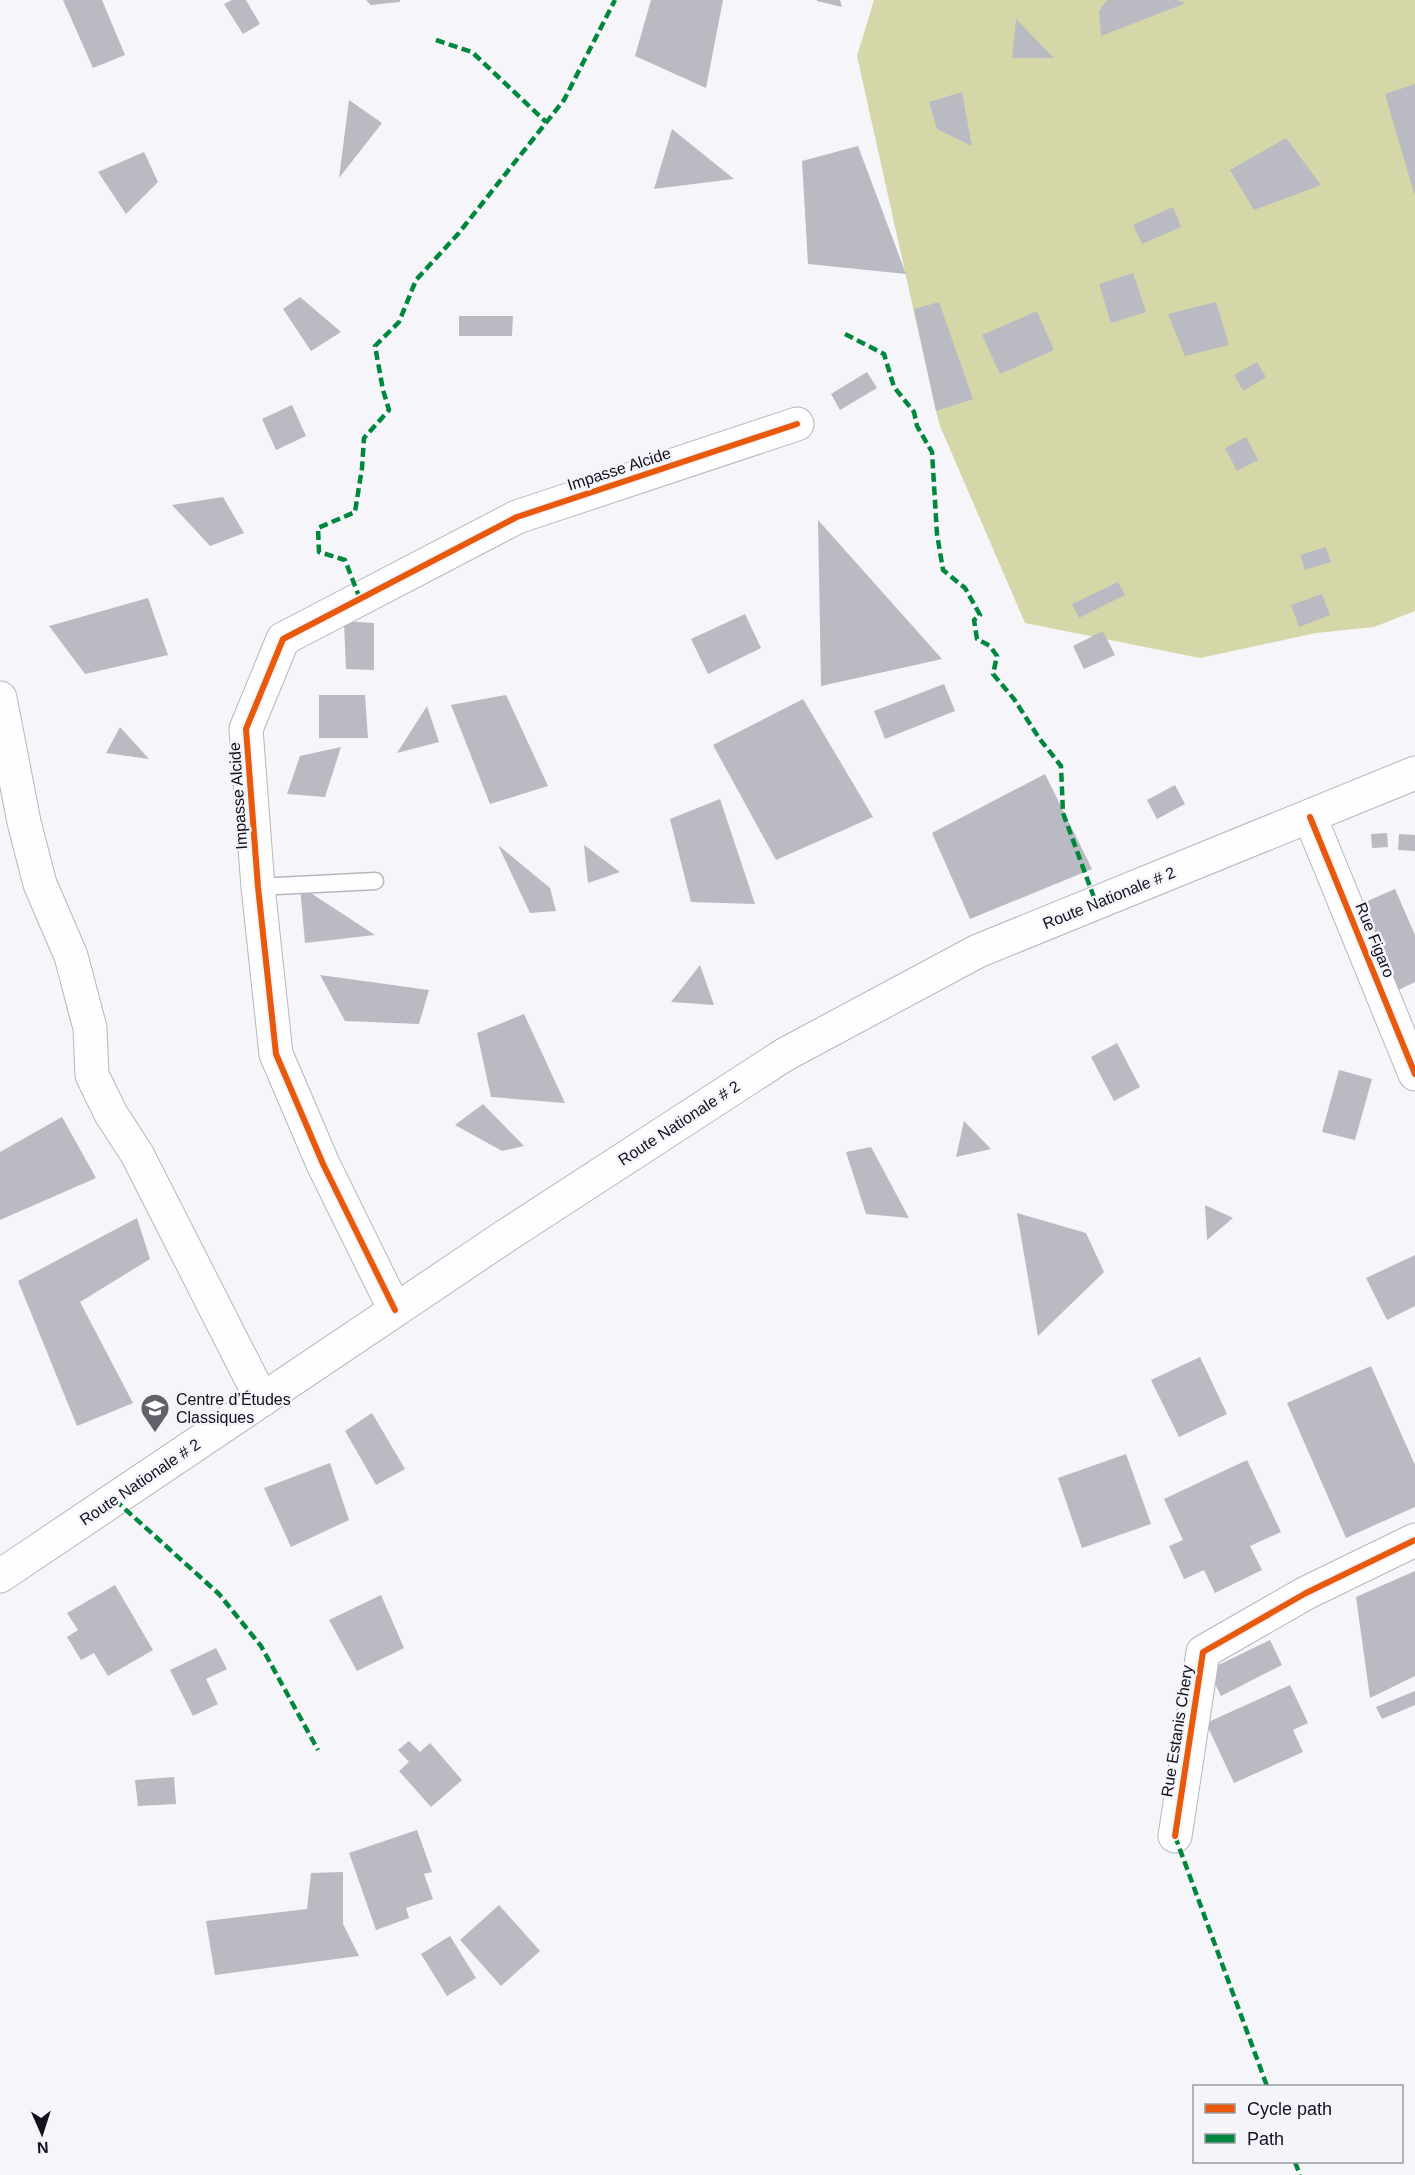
<svg xmlns="http://www.w3.org/2000/svg" width="1415" height="2175" font-family="Arial,sans-serif">
<style>
.forest{fill:#d5d7a9}
.building{fill:#babac2}
.lines{fill:none;stroke-linecap:round;stroke-linejoin:round}
.lane-casing{stroke:#b6b6bf;stroke-width:19}
.street-casing{stroke:#b6b6bf;stroke-width:35}
.primary-casing{stroke:#b6b6bf;stroke-width:35}
.lane{stroke:#fefefe;stroke-width:16}
.street{stroke:#fefefe;stroke-width:33}
.primary{stroke:#fefefe;stroke-width:33}
.quiet{stroke:#00873e;stroke-width:4.5;stroke-dasharray:9 4.5;stroke-linecap:butt}
.cycleway-casing{stroke:#f4f4fb;stroke-width:10}
.cycleway{stroke:#e8590c;stroke-width:6}
.labels{text-anchor:middle;dominant-baseline:central;stroke-width:5;stroke-linejoin:round;paint-order:stroke}
.street-label{font-size:16px;fill:#12121d;stroke:#f4f4fb}
.poi-label{font-size:16px;fill:#12121d;stroke:#f4f4fb;text-anchor:start}
</style>
<rect width="100%" height="100%" fill="#f5f5fa"/>
<path class="forest" d="M874,0H1415V611L1374,627L1316,633L1200,658L1025,623L940,426L936,411L857,56Z"/>
<g class="building">
<path d="M63,0H102L125,55L93,68Z"/>
<path d="M232,0H246L260,24L243,34L224,4Z"/>
<path d="M366,0H400V2L371,5Z"/>
<path d="M651,0H723L706,88L635,56Z"/>
<path d="M817,0H840L842,7L817,1Z"/>
<path d="M1107,0H1176L1186,3L1101,36L1099,11Z"/>
<path d="M1016,19L1054,58H1012Z"/>
<path d="M1415,84V193H1414L1385,94Z"/>
<path d="M962,92L972,146L937,129L929,102Z"/>
<path d="M349,100L382,123L339,178Z"/>
<path d="M672,129L734,179L654,189Z"/>
<path d="M1286,138L1321,185L1254,210L1230,170Z"/>
<path d="M858,146L906,274L808,264L802,161Z"/>
<path d="M144,152L158,182L126,214L98,172Z"/>
<path d="M1173,207L1181,227L1142,244L1133,225Z"/>
<path d="M1133,273L1146,312L1111,323L1099,284Z"/>
<path d="M300,297L341,332L311,351L283,309Z"/>
<path d="M939,302L973,399L936,411L914,309Z"/>
<path d="M1216,302L1229,345L1185,356L1168,314Z"/>
<path d="M1037,311L1054,350L1000,374L982,335Z"/>
<path d="M459,316H513L512,336H459Z"/>
<path d="M1257,362L1266,377L1243,391L1234,375Z"/>
<path d="M867,372L877,388L840,410L831,394Z"/>
<path d="M292,405L306,436L276,450L262,419Z"/>
<path d="M1246,437L1258,460L1237,471L1225,448Z"/>
<path d="M223,497L244,533L210,546L172,505Z"/>
<path d="M818,520L942,659L821,686Z"/>
<path d="M1326,547L1331,562L1305,570L1300,555Z"/>
<path d="M1118,582L1125,595L1079,618L1072,604Z"/>
<path d="M1322,594L1330,615L1299,627L1291,605Z"/>
<path d="M148,598L168,655L85,674L49,626Z"/>
<path d="M745,614L761,648L708,674L691,639Z"/>
<path d="M344,621L374,623V670L346,669Z"/>
<path d="M1103,631L1115,655L1084,669L1073,646Z"/>
<path d="M944,684L955,711L885,739L874,711Z"/>
<path d="M319,695H365L368,738H319Z"/>
<path d="M506,695L548,786L490,804L451,705Z"/>
<path d="M803,699L873,817L776,860L713,745Z"/>
<path d="M427,706L439,742L397,753Z"/>
<path d="M120,727L149,759L106,753Z"/>
<path d="M341,747L325,797L287,794L300,756Z"/>
<path d="M1045,774L1092,869L970,919L932,833Z"/>
<path d="M1175,785L1185,804L1157,819L1147,800Z"/>
<path d="M720,799L755,904L691,902L670,819Z"/>
<path d="M1387,833L1388,847L1372,848L1371,834Z"/>
<path d="M1399,834L1415,835V851L1398,850Z"/>
<path d="M498,845L550,888L556,911L530,913Z"/>
<path d="M584,845L620,872L588,883Z"/>
<path d="M300,886L375,935L305,943Z"/>
<path d="M1395,889L1415,935V982L1392,993L1354,907Z"/>
<path d="M700,965L714,1005L671,1002Z"/>
<path d="M320,975L429,990L419,1024L345,1021Z"/>
<path d="M524,1014L565,1103L491,1097L477,1033Z"/>
<path d="M1117,1043L1140,1087L1114,1101L1091,1057Z"/>
<path d="M1339,1070L1372,1079L1355,1140L1322,1132Z"/>
<path d="M483,1104L524,1146L502,1151L455,1125Z"/>
<path d="M62,1117L96,1178L0,1220V1152Z"/>
<path d="M964,1121L991,1149L956,1157Z"/>
<path d="M871,1147L909,1218L866,1214L846,1152Z"/>
<path d="M1205,1205L1233,1218L1207,1240Z"/>
<path d="M1017,1213L1086,1233L1104,1272L1038,1336Z"/>
<path d="M137,1218L150,1259L80,1302L133,1403L77,1426L18,1281Z"/>
<path d="M1415,1255V1306L1387,1320L1366,1278Z"/>
<path d="M1200,1357L1227,1414L1179,1437L1151,1380Z"/>
<path d="M1371,1366L1415,1465V1507L1346,1538L1287,1403Z"/>
<path d="M372,1413L405,1469L376,1485L345,1431Z"/>
<path d="M1126,1454L1151,1524L1082,1548L1058,1478Z"/>
<path d="M1247,1460L1281,1532L1250,1546L1262,1570L1215,1593L1204,1570L1184,1579L1169,1546L1183,1540L1164,1499Z"/>
<path d="M330,1463L349,1520L291,1547L264,1488Z"/>
<path d="M1415,1571V1676L1370,1698L1356,1597Z"/>
<path d="M115,1585L153,1650L108,1676L94,1653L81,1660L67,1637L78,1630L67,1613Z"/>
<path d="M381,1595L404,1648L357,1671L329,1620Z"/>
<path d="M1270,1640L1282,1665L1221,1696L1208,1670Z"/>
<path d="M216,1648L227,1669L206,1679L218,1704L193,1716L170,1670Z"/>
<path d="M1290,1685L1308,1723L1293,1730L1303,1752L1234,1783L1206,1723Z"/>
<path d="M1415,1691V1705L1382,1719L1376,1707Z"/>
<path d="M409,1741L420,1752L430,1743L462,1780L431,1807L399,1771L409,1762L398,1750Z"/>
<path d="M174,1777L176,1804L138,1806L135,1780Z"/>
<path d="M417,1830L432,1872L424,1874L433,1899L406,1908L409,1918L376,1930L349,1853Z"/>
<path d="M343,1872V1924L359,1956L215,1975L206,1921L307,1909L311,1873Z"/>
<path d="M499,1905L540,1951L501,1986L460,1940Z"/>
<path d="M450,1936L476,1978L447,1996L421,1954Z"/>
</g>
<g class="lines">
<g class="lane-casing">
<path id="lane" d="M258,887L375,881"/>
</g>
<g class="street-casing">
<g id="street">
<path d="M0,698L24,822L40,884L71,956L90,1028L92,1075L111,1114L137,1154L262,1400"/>
<path d="M1310,817L1415,1074"/>
<path d="M395,1310L323,1164L276,1054L258,887L246,729L283,639L517,517L797,424"/>
<path d="M1175,1836L1203,1652L1306,1593L1415,1540"/>
</g>
</g>
<g class="primary-casing">
<path id="primary" d="M0,1576L507,1235L784,1055L978,951L1415,773"/>
</g>
<use href="#lane" class="lane"/>
<use href="#street" class="street"/>
<use href="#primary" class="primary"/>
<g class="quiet">
<path d="M436,40L472,52L546,122"/>
<path d="M845,334L884,354L894,387L914,412L917,426L932,452L937,534L943,570L965,588L980,615L974,620L977,639L990,646L997,656L993,674L1014,699L1039,738L1061,766L1063,813L1096,903"/>
<path d="M360,599L345,560L319,552L318,528L355,512L362,468L364,438L389,410L383,390L375,346L399,322L416,280L458,234L564,100L615,0"/>
<path d="M115,1500L219,1594L261,1646L318,1750"/>
<path d="M1175,1836L1267,2086"/>
<path d="M1295,2162L1300,2175"/>
</g>
<g class="cycleway-casing">
<g id="cycleway">
<path d="M1310,817L1415,1074"/>
<path d="M395,1310L323,1164L276,1054L258,887L246,729L283,639L517,517L797,424"/>
<path d="M1175,1836L1203,1652L1306,1593L1415,1540"/>
</g>
</g>
<use href="#cycleway" class="cycleway"/>
</g>
<defs>
<g id="school-pin" transform="scale(1.5)"><path d="M0 17L-7.5 6A9.5 9.5 0 1 1 7.5 6Z" fill="#61616a" stroke="#f4f4fb"/><path d="M0-5L7-2L0 1L-7-2ZM-4 1L0 2.5L4 1V4Q0 6-4 4Z" fill="#fff"/></g>
</defs>
<g fill-rule="evenodd">
<use href="#school-pin" x="155" y="1408"/>
</g>
<g class="labels">
<g class="street-label">
<text transform="translate(619 469) rotate(-18)">Impasse Alcide</text>
<text transform="translate(238 796) rotate(-94)">Impasse Alcide</text>
<text transform="translate(1109 898) rotate(-22)">Route Nationale # 2</text>
<text transform="translate(1375 940) rotate(68)">Rue Figaro</text>
<text transform="translate(679 1123) rotate(-33)">Route Nationale # 2</text>
<text transform="translate(140 1482) rotate(-34)">Route Nationale # 2</text>
<text transform="translate(1177 1731) rotate(-81)">Rue Estanis Chery</text>
</g>
<g class="poi-label">
<text x="176" y="1399">Centre d’Études<tspan x="176" dy="18">Classiques</tspan></text>
</g>
</g>
<rect x="1193" y="2085" width="210" height="78" fill="#f4f4fb" stroke="#9a9aa2" stroke-width="1.5"/>
<rect x="1205" y="2104" width="30" height="9" fill="#e8590c" stroke="#9a9aa2" stroke-width="1.5"/>
<text x="1247" y="2115" font-size="18" fill="#12121d">Cycle path</text>
<rect x="1205" y="2134" width="30" height="9" fill="#00873e" stroke="#9a9aa2" stroke-width="1.5"/>
<text x="1247" y="2145" font-size="18" fill="#12121d">Path</text>
<g transform="translate(42 2133) rotate(177)" stroke="#f4f4fb" stroke-width="4.5" paint-order="stroke">
<path d="M0-4.5L10 22L0 15L-10 22Z" fill="#12121d"/>
<text y="-9" font-size="16" font-weight="bold" text-anchor="middle" fill="#12121d">N</text>
</g>
</svg>
